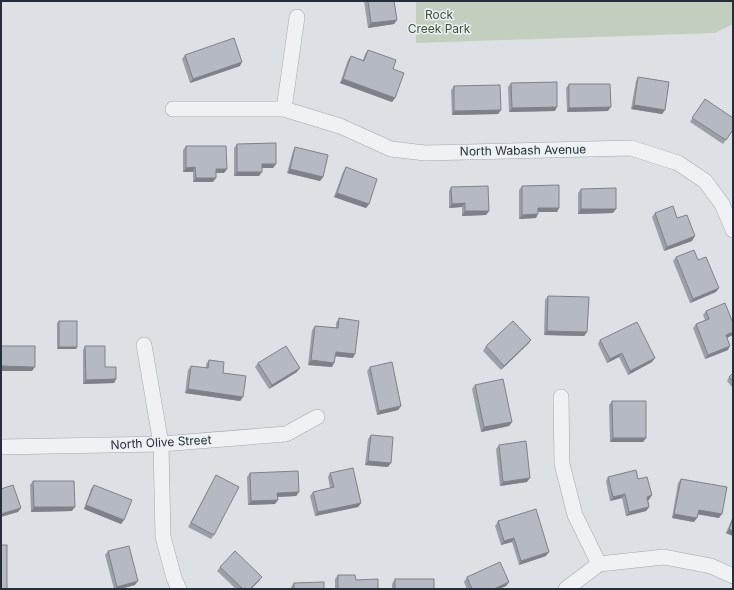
<svg xmlns="http://www.w3.org/2000/svg" width="734" height="590" font-family="Inter,sans-serif">
<style>
.green{fill:#c2cfbe}
.lines{fill:none;stroke-linecap:round;stroke-linejoin:round}
.street-casing{stroke:#a3a7af;stroke-width:16}
.street{stroke:#eff1f4;stroke-width:15}
.wall{fill:#9b9fa7}
.shaded-wall{fill:#7e8288}
.building{fill:#b4b9c2;stroke:#7e8288}
.labels{text-anchor:middle;dominant-baseline:central;stroke-width:3;stroke-linejoin:round;paint-order:stroke}
.park-label{font-size:12px;fill:#3b5536;stroke:#eceff3}
.street-label{font-size:12px;fill:#272e3b;stroke:#eceff3}
</style>
<rect width="100%" height="100%" fill="#dde0e5"/>
<path class="green" d="M416,1H733V24L715,33L416,43Z"/>
<g class="lines">
<g class="street-casing">
<g id="street">
<path d="M173,109H284L340,126L391,149L425,153L631,148L678,163L705,181L722,204L733,230"/>
<path d="M284,109L297,17"/>
<path d="M144,345L161,444L163,537L174,578L179,589"/>
<path d="M561,397L562,464L575,515L599,564"/>
<path d="M1,447L161,444L286,434L317,417"/>
<path d="M566,589L599,564L664,557L711,566L733,576"/>
</g>
</g>
<use href="#street" class="street"/>
</g>
<g class="wall">
<path d="M364,1H394L397,20L394,24L368,28Z"/>
<path d="M368,50L393,69L395,98L392,102L340,83L348,60L351,56L363,60L365,54Z"/>
<path d="M185,55L240,66L190,83L182,59Z"/>
<path d="M638,77L665,110L662,114L631,109L636,81Z"/>
<path d="M511,83L555,111L509,112L508,87Z"/>
<path d="M569,84L608,111L567,112L566,88Z"/>
<path d="M454,86L501,110L498,114L452,115L451,90Z"/>
<path d="M705,99L733,130L723,144L690,122Z"/>
<path d="M237,144L276,164L273,168H262L259,176H234V148Z"/>
<path d="M186,146L227,169L224,173H216L213,182H193V172H183V150Z"/>
<path d="M295,147L323,177L320,181L287,173L293,151Z"/>
<path d="M346,167L369,204L366,208L334,197L343,172Z"/>
<path d="M522,186L559,208L557,212H538L536,218L519,219V190Z"/>
<path d="M451,187L489,211L486,215L462,216V207L449,208V191Z"/>
<path d="M581,189L613,213L578,214V193Z"/>
<path d="M655,213L677,218L692,241L664,251L652,217Z"/>
<path d="M676,257L698,260L716,292L690,303L673,261Z"/>
<path d="M548,296L587,332L584,336L544,335L545,300Z"/>
<path d="M706,311L733,335L727,338L728,350L705,359L693,328L696,324L705,320L703,315Z"/>
<path d="M339,318L353,358L335,356L334,363L332,367L308,365L312,330L315,326L336,328V323Z"/>
<path d="M59,321L76,349H57V323Z"/>
<path d="M531,340L528,344L501,370L483,351L486,346Z"/>
<path d="M600,340L652,362L628,375L619,357L607,363L598,344Z"/>
<path d="M85,346L116,379L114,383L83,384V350Z"/>
<path d="M209,360L223,373L243,397L240,401L185,393L188,370L191,366L206,368V364Z"/>
<path d="M258,363L297,372L269,389L255,367Z"/>
<path d="M370,367L401,406L398,410L377,415L367,371Z"/>
<path d="M733,373V388L727,381L729,377Z"/>
<path d="M475,385L512,422L509,426L481,432L472,389Z"/>
<path d="M612,401L646,438L643,442H610L609,405Z"/>
<path d="M371,435L388,467L365,465L368,439Z"/>
<path d="M499,445L527,482L500,486L496,449Z"/>
<path d="M250,473L299,492L296,496L278,497L275,504L248,505L247,477Z"/>
<path d="M330,473L361,503L358,507L315,516L310,496L313,492L330,488L328,477Z"/>
<path d="M216,475L214,535L211,539L188,527L214,480Z"/>
<path d="M608,477L638,479L649,500H648L649,507L646,511L626,516L622,498L610,501L606,481Z"/>
<path d="M681,479L719,518L698,514L694,522L672,518L678,483Z"/>
<path d="M33,481L72,511L31,512L30,485Z"/>
<path d="M94,485L124,520L121,524L84,509L91,489Z"/>
<path d="M733,516V536L726,533Z"/>
<path d="M498,521L546,556L519,565L512,542L501,545L495,526Z"/>
<path d="M108,551L135,585L120,589H114L105,555Z"/>
<path d="M220,567L262,577L259,581L251,589H236L217,571Z"/>
<path d="M338,575L356,580L378,589H335V579Z"/>
<path d="M467,577L509,582L506,586L499,589H467L464,582Z"/>
<path d="M395,579L434,589H392V584Z"/>
<path d="M294,583L324,589H291V587Z"/>
</g>
<g class="shaded-wall">
<path d="M397,20L394,24L368,28L371,23Z"/>
<path d="M242,62L240,66L190,83L193,79Z"/>
<path d="M343,79L395,98L392,102L340,83Z"/>
<path d="M634,105L665,110L662,114L631,109Z"/>
<path d="M557,107L555,111L509,112L512,108Z"/>
<path d="M611,107L608,111L567,112L569,108Z"/>
<path d="M501,110L498,114L452,115L454,111Z"/>
<path d="M262,164H276L273,168H259Z"/>
<path d="M195,167L193,172H183L186,168Z"/>
<path d="M216,169H227L224,173H213Z"/>
<path d="M290,169L323,177L320,181L287,173Z"/>
<path d="M237,172H262L259,176H234Z"/>
<path d="M196,178H216L213,182H193Z"/>
<path d="M337,193L369,204L366,208L334,197Z"/>
<path d="M465,203L462,207L449,208L452,204Z"/>
<path d="M538,208H559L557,212H535Z"/>
<path d="M581,209H616L613,213L578,214Z"/>
<path d="M465,211H489L486,215L462,216Z"/>
<path d="M538,214L536,218L519,219L522,215Z"/>
<path d="M695,236L692,241L664,251L667,247Z"/>
<path d="M719,288L716,292L690,303L693,299Z"/>
<path d="M547,331L587,332L584,336L544,335Z"/>
<path d="M733,332V335L723,339L726,335Z"/>
<path d="M531,340L528,344L501,370L504,366Z"/>
<path d="M730,346L728,350L705,359L708,355Z"/>
<path d="M59,347H77L76,349H57Z"/>
<path d="M336,352L355,354L353,358L333,356Z"/>
<path d="M622,353L619,357L607,363L610,359Z"/>
<path d="M655,358L652,362L628,375L630,371Z"/>
<path d="M311,360L334,363L332,367L308,365Z"/>
<path d="M1,366L35,367L32,371H1Z"/>
<path d="M300,368L297,372L269,389L272,385Z"/>
<path d="M116,379L114,383L83,384L86,380Z"/>
<path d="M188,389L243,397L240,401L185,393Z"/>
<path d="M401,406L398,410L377,415L379,411Z"/>
<path d="M512,422L509,426L481,432L484,427Z"/>
<path d="M613,438H646L643,442H610Z"/>
<path d="M368,461L391,463L388,467L365,465Z"/>
<path d="M530,478L527,482L500,486L503,482Z"/>
<path d="M299,492L296,496L275,497L277,493Z"/>
<path d="M625,494L622,498L610,501L613,497Z"/>
<path d="M652,495L649,500L644,501L647,497Z"/>
<path d="M278,500L275,504L248,505L251,501Z"/>
<path d="M361,503L358,507L315,516L318,512Z"/>
<path d="M86,505L124,520L121,524L84,509Z"/>
<path d="M34,507H75L72,511L31,512Z"/>
<path d="M649,507L646,511L626,516L629,512Z"/>
<path d="M21,508L18,512L1,517V514Z"/>
<path d="M699,510L722,514L719,518L696,514Z"/>
<path d="M674,514L697,518L694,522L672,518Z"/>
<path d="M729,529L733,531V536L726,533Z"/>
<path d="M514,538L512,542L501,545L504,541Z"/>
<path d="M549,552L546,556L519,565L521,561Z"/>
<path d="M262,577L259,581L251,589H250Z"/>
<path d="M138,581L135,585L120,589H115L117,587Z"/>
<path d="M509,582L506,586L499,589H494Z"/>
</g>
<g class="building">
<path d="M368,1H394L397,20L371,23Z"/>
<path d="M234,38L242,62L193,79L185,55Z"/>
<path d="M368,50L396,60L393,69L404,73L395,98L343,79L351,56L364,61Z"/>
<path d="M638,77L669,82L665,110L634,105Z"/>
<path d="M557,82V107L512,108L511,83Z"/>
<path d="M569,84H610L611,107L569,108Z"/>
<path d="M500,85L501,110L454,111V86Z"/>
<path d="M705,99L733,118V130L726,140L692,118Z"/>
<path d="M276,143V164H262V172H237V144Z"/>
<path d="M186,146H226L227,169H216V178H196L195,167L186,168Z"/>
<path d="M295,147L328,155L323,177L290,169Z"/>
<path d="M346,167L377,179L369,204L337,193Z"/>
<path d="M559,185V208H538V214L522,215V186Z"/>
<path d="M488,186L489,211H465V203L452,204L451,187Z"/>
<path d="M616,188V209H581V189Z"/>
<path d="M673,206L677,218L687,215L695,236L667,247L655,213Z"/>
<path d="M694,250L698,260L706,257L719,288L693,299L676,257Z"/>
<path d="M548,296L589,297L587,332L547,331Z"/>
<path d="M725,303L733,323V332L726,335L730,346L708,355L696,324L709,319L706,311Z"/>
<path d="M339,318L359,321L355,354L336,352L334,363L311,360L315,326L338,328Z"/>
<rect x="59" y="321" width="18" height="26"/>
<path d="M513,321L531,340L504,366L486,346Z"/>
<path d="M637,322L655,358L630,371L622,353L610,359L600,340Z"/>
<path d="M1,346H35V367L1,366Z"/>
<path d="M85,346H105V367H116V379L86,380Z"/>
<path d="M286,346L300,368L272,385L258,363Z"/>
<path d="M209,360L224,362L223,373L246,376L243,397L188,389L191,366L208,368Z"/>
<path d="M392,362L401,406L379,411L370,367Z"/>
<path d="M733,373V381L729,377Z"/>
<path d="M503,379L512,422L484,427L475,385Z"/>
<path d="M612,401H646V438H613Z"/>
<path d="M371,435L393,437L391,463L368,461Z"/>
<path d="M526,441L530,478L503,482L499,445Z"/>
<path d="M353,468L361,503L318,512L313,492L334,487L330,473Z"/>
<path d="M636,470L638,479L647,477L652,495L647,497L649,507L629,512L625,494L613,497L608,477Z"/>
<path d="M298,471L299,492L277,493L278,500L251,501L250,473Z"/>
<path d="M216,475L239,487L214,535L191,523Z"/>
<path d="M681,479L727,487L722,514L699,510L697,518L674,514Z"/>
<path d="M33,481H74L75,507H34Z"/>
<path d="M13,485L21,508L1,514V489Z"/>
<path d="M94,485L132,500L124,520L86,505Z"/>
<path d="M536,509L549,552L521,561L514,538L504,541L498,521Z"/>
<path d="M733,519V531L729,529Z"/>
<rect x="1" y="545" width="6" height="44"/>
<path d="M129,546L138,581L117,587L108,551Z"/>
<path d="M235,551L262,577L250,589H243L220,567Z"/>
<path d="M500,562L509,582L494,589H472L467,577Z"/>
<path d="M338,575H355L356,580L378,579V589H338Z"/>
<rect x="395" y="579" width="39" height="10"/>
<path d="M324,582V589H294V583Z"/>
</g>
<g class="labels">
<g class="park-label">
<text x="439" y="14">Rock<tspan x="439" dy="14">Creek Park</tspan></text>
</g>
<g class="street-label">
<text transform="translate(523 150) rotate(-1)">North Wabash Avenue</text>
<text transform="translate(161 442) rotate(-3)">North Olive Street</text>
</g>
</g>
<rect width="734" height="590" fill="none" stroke="#272e3b" stroke-width="4"/>
</svg>
